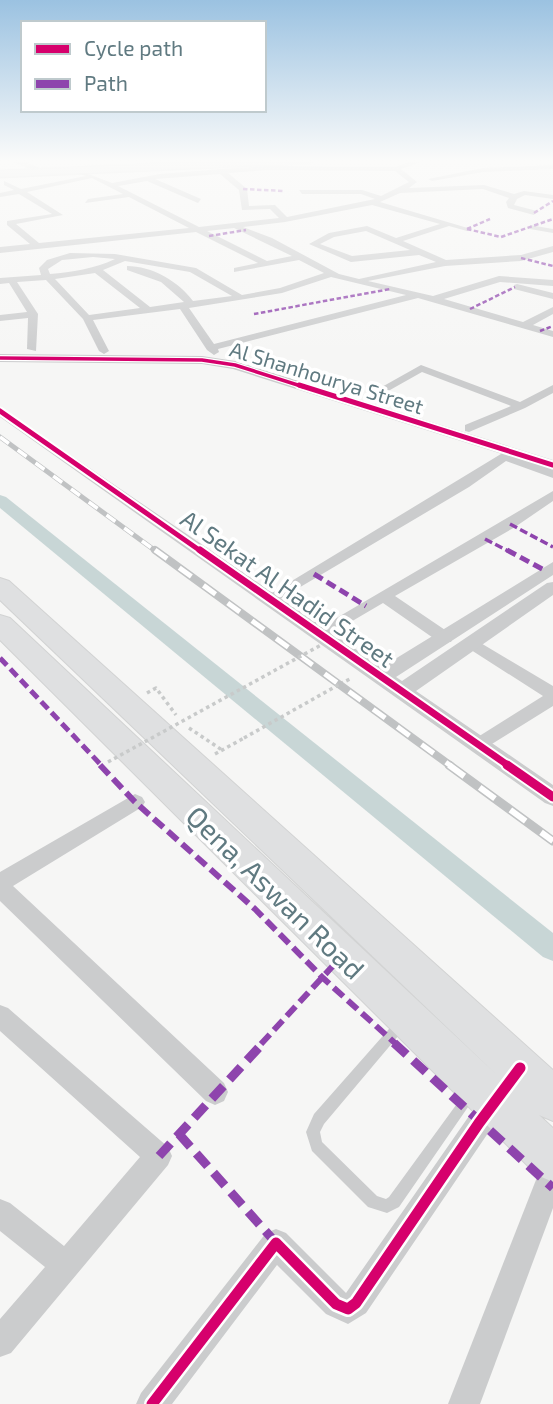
<svg xmlns="http://www.w3.org/2000/svg" width="553" height="1404" font-family="'Exo 2',sans-serif">
<style>
.lines{fill:none;stroke-linecap:round;stroke-linejoin:round}
.canal{fill:#c8d6d6;fill-rule:evenodd}
.secondary-casing{stroke:#d3d4d5;stroke-width:3}
.trunk-casing{stroke:#d2d3d3;stroke-width:2}
.path{stroke:#c8caca;stroke-width:3.5;stroke-dasharray:3.5 3.5;stroke-linecap:butt}
.service{fill:#cbcccd;fill-rule:evenodd}
.minor{fill:#cbcccd;fill-rule:evenodd}
.tertiary{fill:#cbcccd;fill-rule:evenodd}
.secondary{fill:#dfe0e1;fill-rule:evenodd}
.trunk{fill:#dfe0e1;fill-rule:evenodd}
.rail-far2-casing{stroke:#c0c2c3;stroke-width:5}
.rail-far1-casing{stroke:#c0c2c3;stroke-width:8}
.rail-casing{stroke:#c0c2c3;stroke-width:9}
.rail-far2{stroke:#fff;stroke-width:3.5;stroke-dasharray:11;stroke-linecap:butt}
.rail-far1{stroke:#fff;stroke-width:5;stroke-dasharray:15;stroke-linecap:butt}
.rail{stroke:#fff;stroke-width:6;stroke-dasharray:19;stroke-linecap:butt}
.path-bridge{stroke:#c8caca;stroke-width:3.5;stroke-dasharray:3.5 3.5;stroke-linecap:butt}
.quiet-far4{stroke:#8e44ad;stroke-width:2.5;stroke-dasharray:4.5 2.5;stroke-linecap:butt}
.quiet-far3{stroke:#8e44ad;stroke-width:3.5;stroke-dasharray:8 3.5;stroke-linecap:butt}
.quiet-far2{stroke:#8e44ad;stroke-width:5;stroke-dasharray:10 5;stroke-linecap:butt}
.quiet-far1{stroke:#8e44ad;stroke-width:6;stroke-dasharray:13 6;stroke-linecap:butt}
.quiet{stroke:#8e44ad;stroke-width:9;stroke-dasharray:17 9;stroke-linecap:butt}
.cycleway-far4-casing{stroke:#fff;stroke-width:6}
.cycleway-far3-casing{stroke:#fff;stroke-width:9}
.cycleway-far2-casing{stroke:#fff;stroke-width:11}
.cycleway-far1-casing{stroke:#fff;stroke-width:13}
.cycleway-casing{stroke:#fff;stroke-width:16}
.cycleway-far4{stroke:#d6006c;stroke-width:3.5}
.cycleway-far3{stroke:#d6006c;stroke-width:5}
.cycleway-far2{stroke:#d6006c;stroke-width:7}
.cycleway-far1{stroke:#d6006c;stroke-width:9}
.cycleway{stroke:#d6006c;stroke-width:11}
.labels{text-anchor:middle;dominant-baseline:central;stroke-width:7;stroke-linejoin:round;paint-order:stroke}
.far-street-label{font-size:21px;fill:#607a81;stroke:#fff}
.street-label{font-size:24px;fill:#607a81;stroke:#fff}
.near-street-label{font-size:28px;fill:#607a81;stroke:#fff}
</style>
<rect width="100%" height="100%" fill="#f6f6f5"/>
<g class="lines">
<path class="canal" d="M0,495L6,497L553,933V961L543,957L0,508Z"/>
<g class="secondary-casing">
<path id="secondary" d="M245,160H313L308,163L0,177V171Z"/>
</g>
<g class="trunk-casing">
<path id="trunk" d="M0,578L9,581L553,1070V1121L539,1115L553,1128V1182L537,1175L0,640V615L10,618L497,1075L0,600Z"/>
</g>
<g class="path">
<path d="M340,684L352,678"/>
<path d="M147,693L156,688L176,715"/>
<path d="M189,728L222,750"/>
<path d="M215,754L244,738"/>
</g>
<path class="service" d="M400,1019L404,1021L406,1025L404,1029L324,1124L320,1132L322,1142L377,1196L386,1199L389,1197L467,1090L471,1088L475,1090L477,1094L399,1207L387,1213L368,1207L312,1151L306,1132L314,1114L396,1021Z"/>
<g class="minor">
<path d="M25,160H36L21,165L18,163Z"/>
<path d="M415,160H426L401,169L417,182L409,188L484,185L514,194L524,191L553,195V199L525,195L517,199L514,205L537,211L534,215L508,208L506,202L509,198L483,189L400,193L380,202L471,229L467,231L449,226L403,241L446,260L521,255L553,246V252L521,261L445,266L368,281L433,296L499,276L553,280V286L500,282L444,299L523,322L553,307V314L533,325L553,331V337L418,298L218,349L219,352L214,355L207,350L180,309L93,320L109,351L104,354L99,351L83,319L46,280L17,282L38,314L36,351L27,349L28,318L0,321V315L27,312L9,283L0,284V278L41,275L39,268L47,260L70,253L115,254L196,268L242,295L280,288L324,273L299,260L234,272V268L258,263L196,232L0,253V247L30,244L7,225V221L52,214L19,194L0,197V193L14,190L4,185V181L21,189L86,176L73,172L75,169L112,183L160,174L221,169L268,166L395,167ZM268,170L395,171L409,182L381,196L362,190H299L302,194H361L375,199L287,217L275,205L249,206L247,189L228,173ZM220,174L239,190L242,210L270,209L279,218L199,227L118,186L147,181L198,203L201,199L155,179ZM92,178L123,194L88,199L85,203L129,197L189,228L39,243L16,224L63,215L27,192ZM372,205L440,224L396,238L367,226L329,233L309,244L351,262L419,255L436,262L359,279L339,274L272,238L243,227L285,222ZM234,228L292,256L267,261L207,231ZM366,231L410,250L352,256L320,244L334,237ZM93,257L115,259C94,269 72,272 50,274L48,269L62,260ZM125,261L190,272L232,296L193,301C178,281 152,266 127,266V270L161,282L184,302L150,307L103,270ZM95,273L140,308L89,315L55,279ZM331,277L406,295L214,344L189,308L282,293Z"/>
<path d="M553,165V169L483,172L432,181L428,179L483,168Z"/>
<path d="M530,225L553,229V233L530,229Z"/>
<path d="M517,284L553,293V299L514,289V285Z"/>
<path d="M421,365L520,402L553,385V393L525,408L469,432L465,431V425L511,406L422,372L374,399L364,397Z"/>
<path d="M511,448L517,452L515,455L553,470V478L506,461L469,487L275,602L270,604L262,599Z"/>
<path d="M553,491V501L515,527L395,596L451,634L453,638L451,642H439L383,603L325,637H313L311,633Z"/>
<path d="M474,639L553,686V706L479,752L473,750L470,745L473,740L543,696L468,648L466,644L468,640Z"/>
<path d="M135,794L142,797L145,802L142,807L13,886L224,1083L228,1092L224,1101L215,1105L206,1101L0,901V872Z"/>
<path d="M0,1005L8,1008L168,1147L172,1156L168,1165L11,1353L0,1357V1319L45,1267L0,1231V1199L10,1203L64,1246L140,1157L0,1031Z"/>
<path d="M494,1089L503,1093L507,1102L503,1111L366,1313L348,1324L326,1314L277,1265L172,1404H136L141,1393L266,1233L276,1229L286,1233L346,1293L485,1093Z"/>
<path d="M553,1159V1208L480,1404H448L543,1162Z"/>
</g>
<g class="tertiary">
<path d="M7,160H19L45,170L38,172Z"/>
<path d="M0,354L202,356L235,361L553,460V470L233,369L202,364L0,362Z"/>
<path d="M0,407L382,667L553,562V575L396,677L402,681L547,583L553,582V595L416,691L553,785V806L545,803L0,417Z"/>
</g>
<use href="#secondary" class="secondary"/>
<use href="#trunk" class="trunk"/>
<g class="rail-far2-casing">
<path id="rail-far2" d="M0,437L157,552"/>
</g>
<g class="rail-far1-casing">
<path id="rail-far1" d="M155,550L451,766"/>
</g>
<g class="rail-casing">
<path id="rail" d="M449,765L553,841"/>
</g>
<use href="#rail-far2" class="rail-far2"/>
<use href="#rail-far1" class="rail-far1"/>
<use href="#rail" class="rail"/>
<g class="path-bridge">
<path d="M244,738L340,684"/>
<path d="M108,762L321,645"/>
</g>
<g class="quiet-far4">
<path d="M243,189L285,191"/>
<path d="M534,213L553,201"/>
<path d="M467,229L501,237L553,219"/>
<path d="M467,229L490,219"/>
<path d="M209,236L246,230"/>
<path d="M521,258L553,266"/>
<path d="M470,309L515,287"/>
<path d="M254,314L390,289"/>
<path d="M540,331L553,326"/>
</g>
<g class="quiet-far3">
<path d="M510,524L553,547"/>
<path d="M485,539L510,552"/>
</g>
<g class="quiet-far2">
<path d="M507,550L546,571"/>
<path d="M314,574L366,606"/>
<path d="M0,658L102,766"/>
</g>
<g class="quiet-far1">
<path d="M100,765L135,802L255,909L323,978L396,1044"/>
<path d="M261,1044L342,956"/>
</g>
<g class="quiet">
<path d="M394,1043L553,1188"/>
<path d="M179,1134L276,1243"/>
<path d="M159,1156L263,1043"/>
</g>
<g class="cycleway-far4-casing">
<path id="cycleway-far4" d="M0,358L202,360L235,365L304,387"/>
</g>
<g class="cycleway-far3-casing">
<g id="cycleway-far3">
<path d="M299,385L553,465"/>
<path d="M0,411L202,552"/>
</g>
</g>
<g class="cycleway-far2-casing">
<path id="cycleway-far2" d="M200,550L509,766"/>
</g>
<g class="cycleway-far1-casing">
<path id="cycleway-far1" d="M507,765L553,797"/>
</g>
<g class="cycleway-casing">
<path id="cycleway" d="M152,1404L276,1243L336,1304L348,1309L356,1303L479,1123L520,1068"/>
</g>
<use href="#cycleway-far4" class="cycleway-far4"/>
<use href="#cycleway-far3" class="cycleway-far3"/>
<use href="#cycleway-far2" class="cycleway-far2"/>
<use href="#cycleway-far1" class="cycleway-far1"/>
<use href="#cycleway" class="cycleway"/>
</g>
<linearGradient id="sky" x2="0" y2="1"><stop stop-color="#9bc2e1"/><stop offset="0.45" stop-color="#fbfbfa"/><stop offset="1" stop-color="#fbfbfa" stop-opacity="0"/></linearGradient>
<rect width="553" height="357" fill="url(#sky)"/>
<g class="labels">
<g class="far-street-label">
<text transform="translate(327 377) rotate(17)">Al Shanhourya Street</text>
</g>
<g class="street-label">
<text transform="translate(288 588) rotate(35)">Al Sekat Al Hadid Street</text>
</g>
<g class="near-street-label">
<text transform="translate(276 892) rotate(44)">Qena, Aswan Road</text>
</g>
</g>
<rect x="21" y="21" width="245" height="91" fill="#ffffff" stroke="#bfcacd" stroke-width="2"/>
<rect x="35" y="44" width="35" height="10" fill="#d6006c" stroke="#bfcacd" stroke-width="2"/>
<text x="84" y="56" font-size="21" fill="#607a81">Cycle path</text>
<rect x="35" y="79" width="35" height="10" fill="#8e44ad" stroke="#bfcacd" stroke-width="2"/>
<text x="84" y="91" font-size="21" fill="#607a81">Path</text>
</svg>
